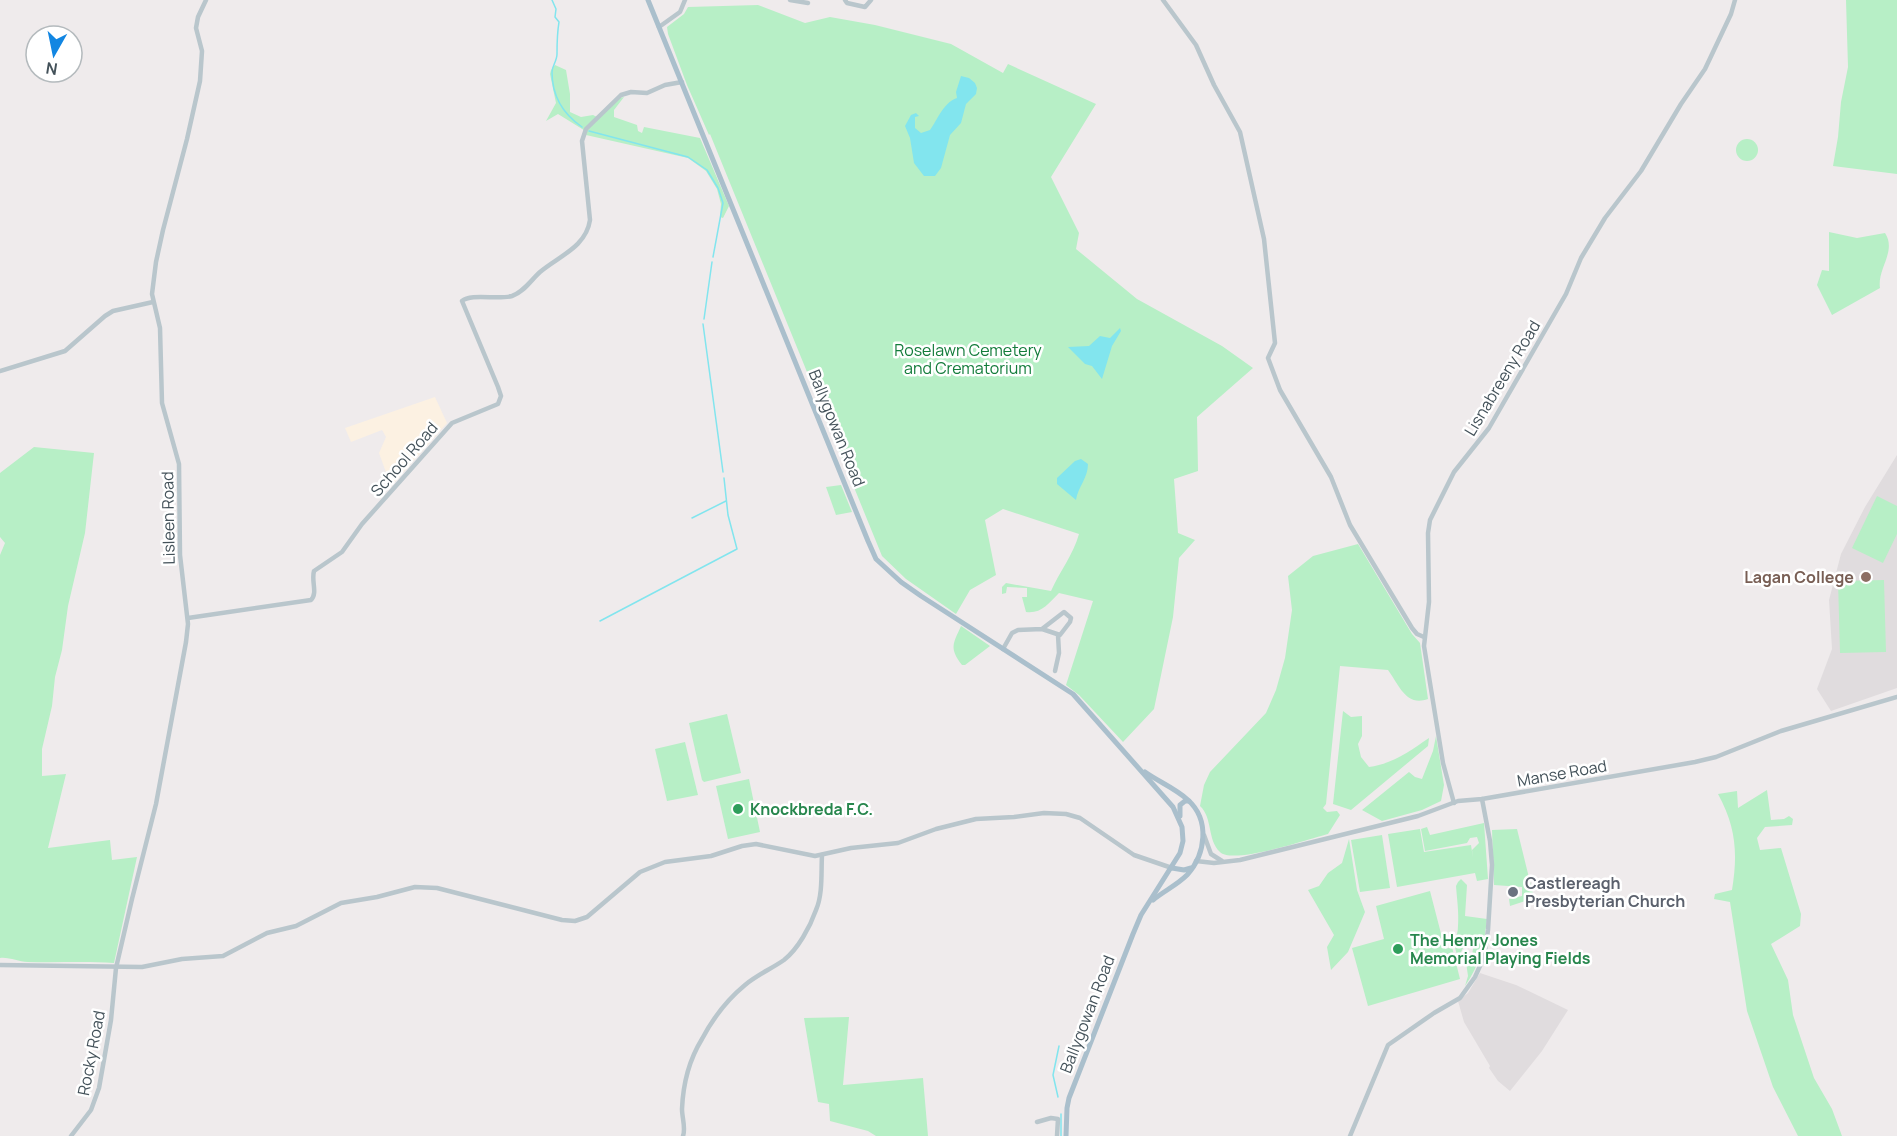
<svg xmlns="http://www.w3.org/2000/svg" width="1897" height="1136" font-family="Manrope,sans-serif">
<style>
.commercial{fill:#fcf1e2}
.education{fill:#e0dcde}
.green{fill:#b7efc6}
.water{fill:#82e5ee}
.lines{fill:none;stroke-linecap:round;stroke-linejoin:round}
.stream{stroke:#82e5ee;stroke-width:1.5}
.minor{stroke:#b9c6cc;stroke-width:4.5}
.major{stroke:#aabfcc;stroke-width:5}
.education-dot{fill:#8d6e63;stroke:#fff;stroke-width:2}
.leisure-dot{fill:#2e9e5b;stroke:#fff;stroke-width:2}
.worship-dot{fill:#6b7280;stroke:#fff;stroke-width:2}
.labels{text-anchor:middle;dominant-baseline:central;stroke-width:5;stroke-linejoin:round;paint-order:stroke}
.park-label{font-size:16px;fill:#137c3b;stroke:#fff}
.street-label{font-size:16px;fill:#44525a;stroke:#fff}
.education-label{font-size:16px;font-weight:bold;fill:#785e54;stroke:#fff;text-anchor:end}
.leisure-label{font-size:16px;font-weight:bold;fill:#27864d;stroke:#fff;text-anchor:start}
.worship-label{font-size:16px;font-weight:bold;fill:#5b616d;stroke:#fff;text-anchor:start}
</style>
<rect width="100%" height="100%" fill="#efebec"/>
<path class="commercial" d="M435,397L447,423L391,486L379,453L386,437L382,430L351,442L345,428Z"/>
<g class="education">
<path d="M1897,455V688L1831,711L1817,689L1832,649L1829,600L1841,554L1865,507Z"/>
<path d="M1480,973L1516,985L1568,1010L1542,1051L1510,1091L1498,1081L1489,1068L1490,1066L1464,1022L1458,1001L1468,993Z"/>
</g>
<g class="green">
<path d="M1846,0H1897V174L1833,166L1838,137L1841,102L1848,67Z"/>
<path d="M758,5L805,23L830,17L875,25L951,44L1003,73L1008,64L1096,104L1051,177L1079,233L1076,249L1137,299L1222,346L1253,368L1197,417L1198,471L1174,479L1178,533L1195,540L1179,558L1173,617L1154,709L1123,742L1079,695L1066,685L1093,601L1059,593C1048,604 1041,614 1026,612L1022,597H1027V588L1007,587L1006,593L1002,594V587L1006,583L1051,591C1060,571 1073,555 1079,534L1003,509L985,520L996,575L970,590L956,614L906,579L882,556L710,134L709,135L687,85L668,34L667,27L684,14L688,7Z"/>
<path d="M555,65L566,70L570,94V112L581,117L593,115L599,118L619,98L624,97L614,110V117L637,125L638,131L642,133L644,127L700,138L729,206L723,218L720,217L721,204L717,189L706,171L688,158L586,135L587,132L558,114L546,121L556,103L550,74L551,70Z"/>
<circle cx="1747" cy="150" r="11"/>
<path d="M1829,232L1857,238L1885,233C1897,251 1877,269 1880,288L1832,315L1817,285L1822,270L1829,271Z"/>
<path d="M34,447L94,453L85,533L68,606L62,650L55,677L52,706L42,749V776L66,774L48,848L110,840L112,860L137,857L114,963C85,961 57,963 28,962C18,962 10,957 0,958V555L5,543L0,537V473Z"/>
<path d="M841,485L852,512L836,515L826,487Z"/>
<path d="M1877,496L1897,506V534L1883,563L1852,548Z"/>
<path d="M1358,544L1412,634L1420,643L1428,699C1406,707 1399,685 1388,670L1340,666L1326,804L1323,808L1327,812L1337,811L1340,815L1328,834C1309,839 1233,865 1220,852C1207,840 1213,818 1200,806L1204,785L1210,772L1266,713L1276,690L1285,658L1292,610L1288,576L1313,556Z"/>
<path d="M1884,580L1886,652L1840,653L1838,581Z"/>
<path d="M961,626L990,646L965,665H962C949,648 953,644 961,626Z"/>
<path d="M1343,711L1351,717L1362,716V736L1358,744L1361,757L1369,767C1392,764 1410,751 1429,738L1428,746L1351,810L1333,804Z"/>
<path d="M727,714L741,773L704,782L702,780L689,723Z"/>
<path d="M1436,736L1444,785L1441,801L1422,810L1382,821L1362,810L1409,772L1415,777L1422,779L1433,751Z"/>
<path d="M685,742L698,795L667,801L655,749Z"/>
<path d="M749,779L760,832L728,839L716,786Z"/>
<path d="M1767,790L1771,820L1784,819L1789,816L1793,819L1792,825L1765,827L1757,838L1760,850L1781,848L1801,914L1800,926L1771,944L1788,980L1793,1015L1814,1078L1832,1109L1842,1136H1798L1773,1087L1747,1011L1730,902L1714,899L1715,894L1732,890C1738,853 1736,827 1718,794L1737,791L1738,808Z"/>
<path d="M1484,823L1488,879L1477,881L1475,873L1397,887L1388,834L1420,829L1424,852L1471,845L1473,858L1472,850L1479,843L1477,837L1470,838L1467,843L1425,851L1421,829L1427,827L1430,835Z"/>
<path d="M1517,829L1534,898L1510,906L1509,899L1522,896V887L1494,885L1492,830Z"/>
<path d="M1382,835L1390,888L1360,892L1351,840Z"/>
<path d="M1349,839L1357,890L1365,912L1348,952L1331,970L1327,947L1334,935L1308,890L1319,886L1328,873L1342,863Z"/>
<path d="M1461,879L1467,885L1465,916L1487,919C1484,944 1480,965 1465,986L1468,976L1466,962L1472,955L1474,943L1465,944L1460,954H1457C1452,943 1458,937 1458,926C1459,913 1457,899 1456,886L1458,882Z"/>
<path d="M1430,891L1445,949L1452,947L1460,979L1368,1006L1352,948L1384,939L1376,906Z"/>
<path d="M849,1017L843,1085L923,1078L928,1136H876L868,1131L830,1121L829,1104L818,1102L804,1018Z"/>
</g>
<g class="water">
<path d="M961,76L969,78L975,83L977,88L976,94L966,104L961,123L950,135L941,168L935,176H924L914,163L910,138L905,126L911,115L916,113L919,116L915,117V128L921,133L930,130C938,119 943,103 957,98L956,92Z"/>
<path d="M1120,328L1121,331L1112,346L1102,379L1092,366L1085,364L1068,347L1089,346L1100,336L1110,338Z"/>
<path d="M1081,459L1088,464C1088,478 1078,487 1076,500L1057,484V478L1075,461Z"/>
</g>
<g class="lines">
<g class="stream">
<path d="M552,0L556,9L555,17L559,22C557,34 557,42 557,54C557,61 552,66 552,72C552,97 563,114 582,127"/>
<path d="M589,131L688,157L707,170L718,188L723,203L713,257"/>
<path d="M704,319L712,262"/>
<path d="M703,324L723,472"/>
<path d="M692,518L726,501"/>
<path d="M600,621L737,549L728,515L724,478"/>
<path d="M1058,1097L1053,1075L1059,1046"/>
<path d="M1061,1136V1114"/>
</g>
<g class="minor">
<path d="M790,0L808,3"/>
<path d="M845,0L847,3L865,7L871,0"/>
<path d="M1163,0L1196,45L1214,85L1240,132L1264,239L1275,343L1268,358L1280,390L1331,477L1350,525L1412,628L1417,634L1424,637"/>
<path d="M659,27L680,12L685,0"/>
<path d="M0,371L65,351L105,316L113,311L153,302"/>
<path d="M188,618L311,600C318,593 311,581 314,571L342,552L362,524L452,423L498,404L501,396L498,387L462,301C471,293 498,300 512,296C524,292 531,280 540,272C559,256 586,247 590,220L582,141L586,129L621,95L631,92L647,93L665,85L682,82"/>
<path d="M1003,649L1012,633L1018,630L1042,629L1064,612L1071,618L1070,622L1060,635L1042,629"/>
<path d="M1055,671L1059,653L1058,635"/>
<path d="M1454,803L1443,763L1424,646L1429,602L1428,533L1430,520L1454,472L1489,428L1566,294L1581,258L1605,218L1641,171L1681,104L1705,69L1731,14L1735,0"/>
<path d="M1204,835L1211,854L1222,861"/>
<path d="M1196,861L1214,863L1240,860L1418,816L1458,801L1482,799L1695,762L1716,757L1781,731L1897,697"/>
<path d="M0,965L142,967L182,959L223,956L267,933L296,926L341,903L377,897L415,887L437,888L562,920L575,921L587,917L640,872L665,862L711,856L742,846L756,844L815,856L851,848L898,843L936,829L976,819L1014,817L1044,813L1066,814L1080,818L1134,855L1172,868"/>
<path d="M1037,1122L1051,1118L1058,1119L1057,1136"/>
<path d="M71,1136L91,1110L99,1088L111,1020L116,968L132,899L156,804L186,642L188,624L180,555L179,464L162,403L160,328L152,294L156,262L163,230L187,139L200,81L202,51L196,28L198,17L206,0"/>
<path d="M683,1136C686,1128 682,1118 682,1109C683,1085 689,1060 702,1039C712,1020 728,999 745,985C757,975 771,969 784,960C798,949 810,927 816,910C823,894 821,872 822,855"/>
<path d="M1350,1136L1388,1045L1434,1013L1460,998L1475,977L1484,957L1488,930L1492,865L1490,841L1482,799"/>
</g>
<g class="major">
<path d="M648,0L868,541L876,559L901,582L921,596L1073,694L1173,807L1182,827L1183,841L1180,853L1141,915L1133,934L1069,1098L1067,1108L1066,1136"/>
<path d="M1145,772C1159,782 1175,788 1188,800C1210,820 1206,854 1187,875C1177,885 1164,891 1153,900"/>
<path d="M1180,816V805L1185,801H1189"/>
<path d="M1172,868L1184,870L1191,868"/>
</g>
</g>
<circle class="education-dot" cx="1866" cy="577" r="6"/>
<g class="leisure-dot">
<circle cx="738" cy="809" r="6"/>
<circle cx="1398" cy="949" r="6"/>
</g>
<circle class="worship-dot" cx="1513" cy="892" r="6"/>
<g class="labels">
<g class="park-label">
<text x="968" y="350">Roselawn Cemetery<tspan x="968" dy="18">and Crematorium</tspan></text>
</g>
<g class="street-label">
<text transform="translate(1502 378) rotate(-59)">Lisnabreeny Road</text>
<text transform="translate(837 428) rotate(68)">Ballygowan Road</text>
<text transform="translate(404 459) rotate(-49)">School Road</text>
<text transform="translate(168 518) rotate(-91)">Lisleen Road</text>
<text transform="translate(1562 773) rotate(-10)">Manse Road</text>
<text transform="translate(1087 1014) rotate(-69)">Ballygowan Road</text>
<text transform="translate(91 1053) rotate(-79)">Rocky Road</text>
</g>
<g class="education-label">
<text x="1854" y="577">Lagan College</text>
</g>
<g class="leisure-label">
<text x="750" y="809">Knockbreda F.C.</text>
<text x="1410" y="940">The Henry Jones<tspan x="1410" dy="18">Memorial Playing Fields</tspan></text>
</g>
<g class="worship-label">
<text x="1525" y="883">Castlereagh<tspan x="1525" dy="18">Presbyterian Church</tspan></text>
</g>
</g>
<g transform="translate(54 54) rotate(189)"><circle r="28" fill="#ffffff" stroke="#b4babd" stroke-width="1.5"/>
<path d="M0-4.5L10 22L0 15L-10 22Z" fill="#1286e2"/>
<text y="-9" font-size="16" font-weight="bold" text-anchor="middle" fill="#44525a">N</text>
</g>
</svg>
